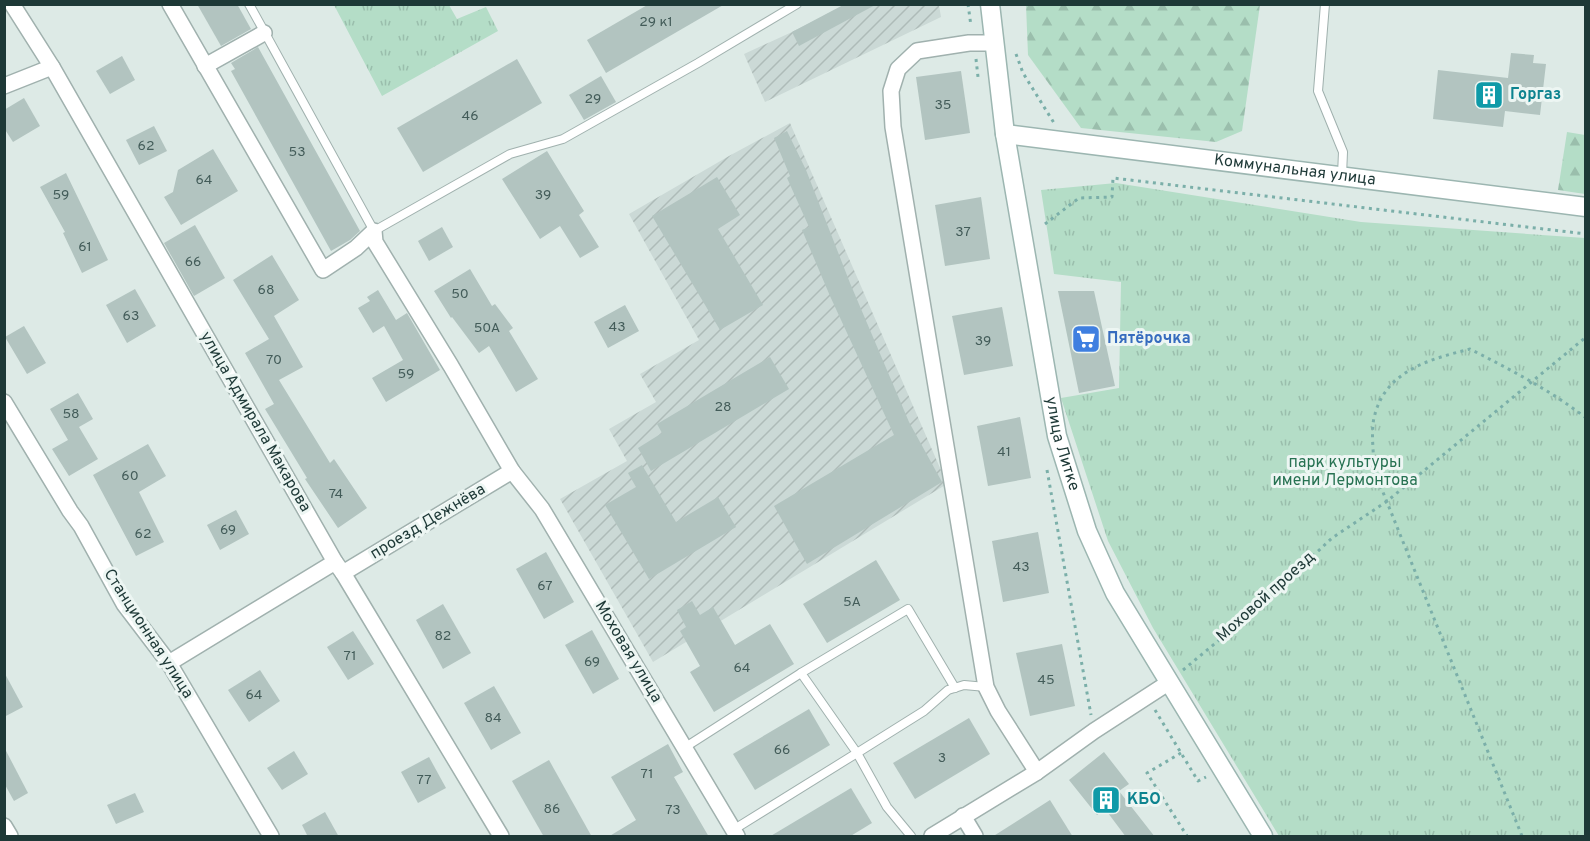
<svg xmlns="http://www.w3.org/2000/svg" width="1590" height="841" font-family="Overpass,sans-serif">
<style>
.industrial{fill:url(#industrial-furrows)}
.forest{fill:url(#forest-firs)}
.park{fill:url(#park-tufts)}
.building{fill:#b2c4c0}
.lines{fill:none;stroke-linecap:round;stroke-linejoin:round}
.lane-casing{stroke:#a0b1ae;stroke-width:10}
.street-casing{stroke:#a0b1ae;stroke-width:18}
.secondary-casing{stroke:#9cb6b1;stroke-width:21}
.path{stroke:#7bafa9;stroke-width:3;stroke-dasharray:3 4.5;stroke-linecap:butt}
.lane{stroke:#fff;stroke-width:8}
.street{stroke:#fff;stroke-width:15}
.secondary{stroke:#fff;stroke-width:18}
.labels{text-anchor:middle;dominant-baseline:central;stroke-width:6;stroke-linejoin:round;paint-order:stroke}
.number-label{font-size:14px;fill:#435c59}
.culture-label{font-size:16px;font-weight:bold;fill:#0d838f;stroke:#edf6f3;text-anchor:start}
.street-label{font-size:16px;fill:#1e3937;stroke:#edf6f3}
.shop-label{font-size:16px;font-weight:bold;fill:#366cbe;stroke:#edf6f3;text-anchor:start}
.park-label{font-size:16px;fill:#277252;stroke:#edf6f3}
</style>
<defs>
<pattern id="industrial-furrows" width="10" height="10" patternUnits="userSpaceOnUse" patternTransform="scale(1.5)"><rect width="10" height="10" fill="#cbd9d6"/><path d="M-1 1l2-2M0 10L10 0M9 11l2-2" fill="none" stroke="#aebbb8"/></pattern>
<pattern id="forest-firs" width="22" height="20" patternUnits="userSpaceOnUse" patternTransform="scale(1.5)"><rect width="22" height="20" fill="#b4ddc7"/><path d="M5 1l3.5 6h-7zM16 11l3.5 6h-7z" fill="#9abeac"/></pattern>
<pattern id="park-tufts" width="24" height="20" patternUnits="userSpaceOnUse" patternTransform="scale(1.5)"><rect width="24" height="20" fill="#b4ddc7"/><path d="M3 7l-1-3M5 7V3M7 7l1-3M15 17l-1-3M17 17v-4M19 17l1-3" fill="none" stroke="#9abeac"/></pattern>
</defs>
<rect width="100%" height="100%" fill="#ddeae6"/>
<g class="industrial">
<path d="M845,5H939L941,17L765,102L744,54L792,32Z"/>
<path d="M790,123L947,484L653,662L560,499L627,461L609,429L656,402L640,374L699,340L629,214L729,156Z"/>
</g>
<g class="forest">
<path d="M1026,5H1260L1242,131L1216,142L1081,128L1028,55Z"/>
<path d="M1567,132L1585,135V194L1558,190Z"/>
</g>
<g class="park">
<path d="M334,5H449L457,19L486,7L498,31L382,96Z"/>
<path d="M1116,183L1361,222L1585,238V836H1279L1153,628L1108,541L1061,398L1119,388L1121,282L1054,274L1041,190Z"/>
</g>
<g class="building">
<path d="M197,4H237L251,29L221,46Z"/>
<path d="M649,4H725L606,73L587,40Z"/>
<path d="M845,4H877L799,46L792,32Z"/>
<path d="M258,47L360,231L350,240L331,251L231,71L235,69L231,63Z"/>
<path d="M1511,53L1534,55L1533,63L1546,64L1540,115L1505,111L1503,127L1433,119L1438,70L1508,78Z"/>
<path d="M122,56L135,80L110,94L96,71Z"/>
<path d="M517,59L542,103L423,172L397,128Z"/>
<path d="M961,71L970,133L925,140L916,77Z"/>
<path d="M601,76L616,102L584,120L569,95Z"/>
<path d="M24,98L40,126L13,142L4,128V110Z"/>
<path d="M154,126L167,151L139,165L126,140Z"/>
<path d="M787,131L806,170L850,283L909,422L942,482L807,564L774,506L894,435L830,296L802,230L809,227L787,178L790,176L774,138Z"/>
<path d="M213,149L238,191L181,225L164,197L173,192L178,170Z"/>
<path d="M547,151L584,211L579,215L599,247L580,258L560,226L540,239L502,179Z"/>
<path d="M66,173L108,260L82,273L63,233L65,232L40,187Z"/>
<path d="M717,177L740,215L718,229L763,305L720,330L652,216Z"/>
<path d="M981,197L990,259L945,266L935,205Z"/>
<path d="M195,225L225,278L194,296L164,243Z"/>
<path d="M442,227L453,247L429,261L418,241Z"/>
<path d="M272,255L299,300L274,316L303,367L279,380L330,463L334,459L367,508L338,528L305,479L307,478L265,409L274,404L245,353L269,339L233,280Z"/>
<path d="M470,269L492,306L495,304L513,328L509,331L538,379L516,392L489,346L479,353L452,317L451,318L434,291Z"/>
<path d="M135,289L156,326L127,343L106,305Z"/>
<path d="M378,290L396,320L407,313L440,370L386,402L372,378L403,360L384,326L373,333L358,308L370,301L367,297Z"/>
<path d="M1058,291H1094L1115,386L1079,393Z"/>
<path d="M625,305L639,331L608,348L594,322Z"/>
<path d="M1002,307L1013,366L964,375L952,316Z"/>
<path d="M24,326L46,363L27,374L5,337Z"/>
<path d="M770,357L789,389L651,471L638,448L662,433L657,424Z"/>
<path d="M78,393L93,419L79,427L98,459L69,476L52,449L68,440L50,409Z"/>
<path d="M1020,417L1031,478L988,486L977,426Z"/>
<path d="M148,444L166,476L139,492L164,542L136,556L93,475Z"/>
<path d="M642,465L676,522L718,497L736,527L649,579L605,505L636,487L628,473Z"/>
<path d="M236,510L249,534L220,550L207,525Z"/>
<path d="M1038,532L1049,593L1003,602L992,541Z"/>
<path d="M546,552L574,602L544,619L516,569Z"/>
<path d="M876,560L900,600L827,643L803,604Z"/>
<path d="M692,601L700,615L713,607L735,645L770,624L794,664L714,712L690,672L700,666L680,631L686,627L677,610Z"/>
<path d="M443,604L471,653L443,669L416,620Z"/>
<path d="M592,630L619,679L593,694L565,645Z"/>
<path d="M353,631L374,664L348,680L327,647Z"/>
<path d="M1062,644L1075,706L1030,716L1016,653Z"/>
<path d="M260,670L280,701L249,722L228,690Z"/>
<path d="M4,672L23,707L4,717Z"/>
<path d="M494,686L521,733L491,750L464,703Z"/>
<path d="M809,709L830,745L755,790L733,754Z"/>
<path d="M969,718L990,754L915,799L893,763Z"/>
<path d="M668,744L683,772L674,777L709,837H608L636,820L611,777Z"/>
<path d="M4,747L28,793L14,801L4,783Z"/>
<path d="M294,751L308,774L282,790L267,768Z"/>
<path d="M1104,752L1129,784L1119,791L1155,837H1126L1105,809L1097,815L1069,780Z"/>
<path d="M429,757L446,788L418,803L401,772Z"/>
<path d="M549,760L592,837H544L512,781Z"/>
<path d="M851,788L872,823L849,837H769Z"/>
<path d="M135,793L144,812L116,824L107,805Z"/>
<path d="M1050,800L1073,837H992Z"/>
<path d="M325,812L339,837H308L302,825Z"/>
</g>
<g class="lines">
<g class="lane-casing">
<g id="lane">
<path d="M249,4L374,231L510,154L563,139L698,63L797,4"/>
<path d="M1325,4L1318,91L1343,152L1342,175"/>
<path d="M684,748L801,673"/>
<path d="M733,830L857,753L801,673L908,609L955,688"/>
<path d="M911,836L887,807L857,753L924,711L948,690L964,685L986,687"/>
</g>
</g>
<g class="street-casing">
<g id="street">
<path d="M12,4L52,67L335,562L343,573L501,836"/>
<path d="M170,4L323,270L356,248L374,231L375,242L451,366L512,471L542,509L737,836"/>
<path d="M995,43H969L917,51L898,69L891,91L893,127L986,687L998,711L1037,772"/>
<path d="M205,66L264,33"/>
<path d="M4,86L52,67"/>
<path d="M4,402L70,511L81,526L124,604L169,663L271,836"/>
<path d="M343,573L512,471"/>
<path d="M169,663L335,562"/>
<path d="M963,816L975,836"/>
<path d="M4,826L10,836"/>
<path d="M932,836L1037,772L1094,731L1168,683"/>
</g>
</g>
<g class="secondary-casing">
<g id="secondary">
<path id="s1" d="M990,4L1005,134L1057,436L1087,531L1115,593L1263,836"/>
<path id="s2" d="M1005,134L1586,207"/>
</g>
</g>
<g class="path">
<path d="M968,4L971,26"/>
<path d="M1016,54L1023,73L1054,123"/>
<path d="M976,59L978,77"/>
<path d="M1045,224L1079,198L1112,197L1113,178L1586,234"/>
<path d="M1047,470L1091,715"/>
<path d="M1183,670L1259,607L1332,538L1386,502L1586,337"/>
<path d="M1155,710L1198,781L1206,777"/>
<path d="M1181,753L1147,773L1187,836"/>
<path d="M1522,836L1374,470C1374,452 1370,430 1375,414C1387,370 1431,359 1470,349C1511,370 1550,390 1586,418"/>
</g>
<use href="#lane" class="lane"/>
<use href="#street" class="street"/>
<use href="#secondary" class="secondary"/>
</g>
<defs>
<g id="building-square" transform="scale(1.5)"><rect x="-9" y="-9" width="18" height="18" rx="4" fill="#0f9aa8" stroke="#edf6f3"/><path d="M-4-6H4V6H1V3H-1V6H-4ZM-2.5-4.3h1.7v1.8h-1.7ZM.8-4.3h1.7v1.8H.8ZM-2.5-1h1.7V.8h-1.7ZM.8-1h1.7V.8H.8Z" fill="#fff"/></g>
<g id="supermarket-square" transform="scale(1.5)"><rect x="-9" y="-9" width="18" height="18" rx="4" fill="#3f7fe0" stroke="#edf6f3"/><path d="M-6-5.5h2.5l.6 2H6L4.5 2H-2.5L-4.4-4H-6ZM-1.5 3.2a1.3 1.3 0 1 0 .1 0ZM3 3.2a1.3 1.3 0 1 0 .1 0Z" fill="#fff"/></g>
</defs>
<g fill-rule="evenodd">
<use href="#building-square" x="1489" y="95"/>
<use href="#supermarket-square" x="1086" y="339"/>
<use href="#building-square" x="1106" y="800"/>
</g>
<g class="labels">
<g class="number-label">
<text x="656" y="22">29 к1</text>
<text x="593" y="99">29</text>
<text x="943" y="105">35</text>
<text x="470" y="116">46</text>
<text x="146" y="146">62</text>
<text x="297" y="152">53</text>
<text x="204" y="180">64</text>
<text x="61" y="195">59</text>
<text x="543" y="195">39</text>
<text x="963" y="232">37</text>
<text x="85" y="247">61</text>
<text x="193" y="262">66</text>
<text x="266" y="290">68</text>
<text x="460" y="294">50</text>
<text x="131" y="316">63</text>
<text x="617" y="327">43</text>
<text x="487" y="328">50А</text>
<text x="983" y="341">39</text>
<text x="274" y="360">70</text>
<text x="406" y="374">59</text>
<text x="723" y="407">28</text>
<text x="71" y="414">58</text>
<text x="1004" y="452">41</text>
<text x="130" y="476">60</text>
<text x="336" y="494">74</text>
<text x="228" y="530">69</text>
<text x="143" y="534">62</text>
<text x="1021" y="567">43</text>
<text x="545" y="586">67</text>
<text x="852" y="602">5А</text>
<text x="443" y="636">82</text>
<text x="350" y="656">71</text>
<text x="592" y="662">69</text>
<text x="742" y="668">64</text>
<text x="1046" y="680">45</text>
<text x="254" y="695">64</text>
<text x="493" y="718">84</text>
<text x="782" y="750">66</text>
<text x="942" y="758">3</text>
<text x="647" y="774">71</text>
<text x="424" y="780">77</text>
<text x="552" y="809">86</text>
<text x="673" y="810">73</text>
</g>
<g class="culture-label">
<text x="1510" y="95">Горгаз</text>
<text x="1127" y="800">КБО</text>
</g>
<g class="street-label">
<text stroke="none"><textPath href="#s2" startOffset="292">Коммунальная улица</textPath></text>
<text transform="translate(255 422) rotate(60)">улица Адмирала Макарова</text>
<text stroke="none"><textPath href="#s1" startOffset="446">улица Литке</textPath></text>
<text transform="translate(428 522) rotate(-31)">проезд Дежнёва</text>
<text transform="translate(1266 597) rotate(-42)">Моховой проезд</text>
<text transform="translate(148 634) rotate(57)">Станционная улица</text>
<text transform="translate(628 652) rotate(59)">Моховая улица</text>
</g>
<g class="shop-label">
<text x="1107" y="339">Пятёрочка</text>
</g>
<g class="park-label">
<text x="1345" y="463">парк культуры<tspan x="1345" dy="18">имени Лермонтова</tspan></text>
</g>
</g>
<rect width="1590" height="841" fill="none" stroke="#1e3937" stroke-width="12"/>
</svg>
